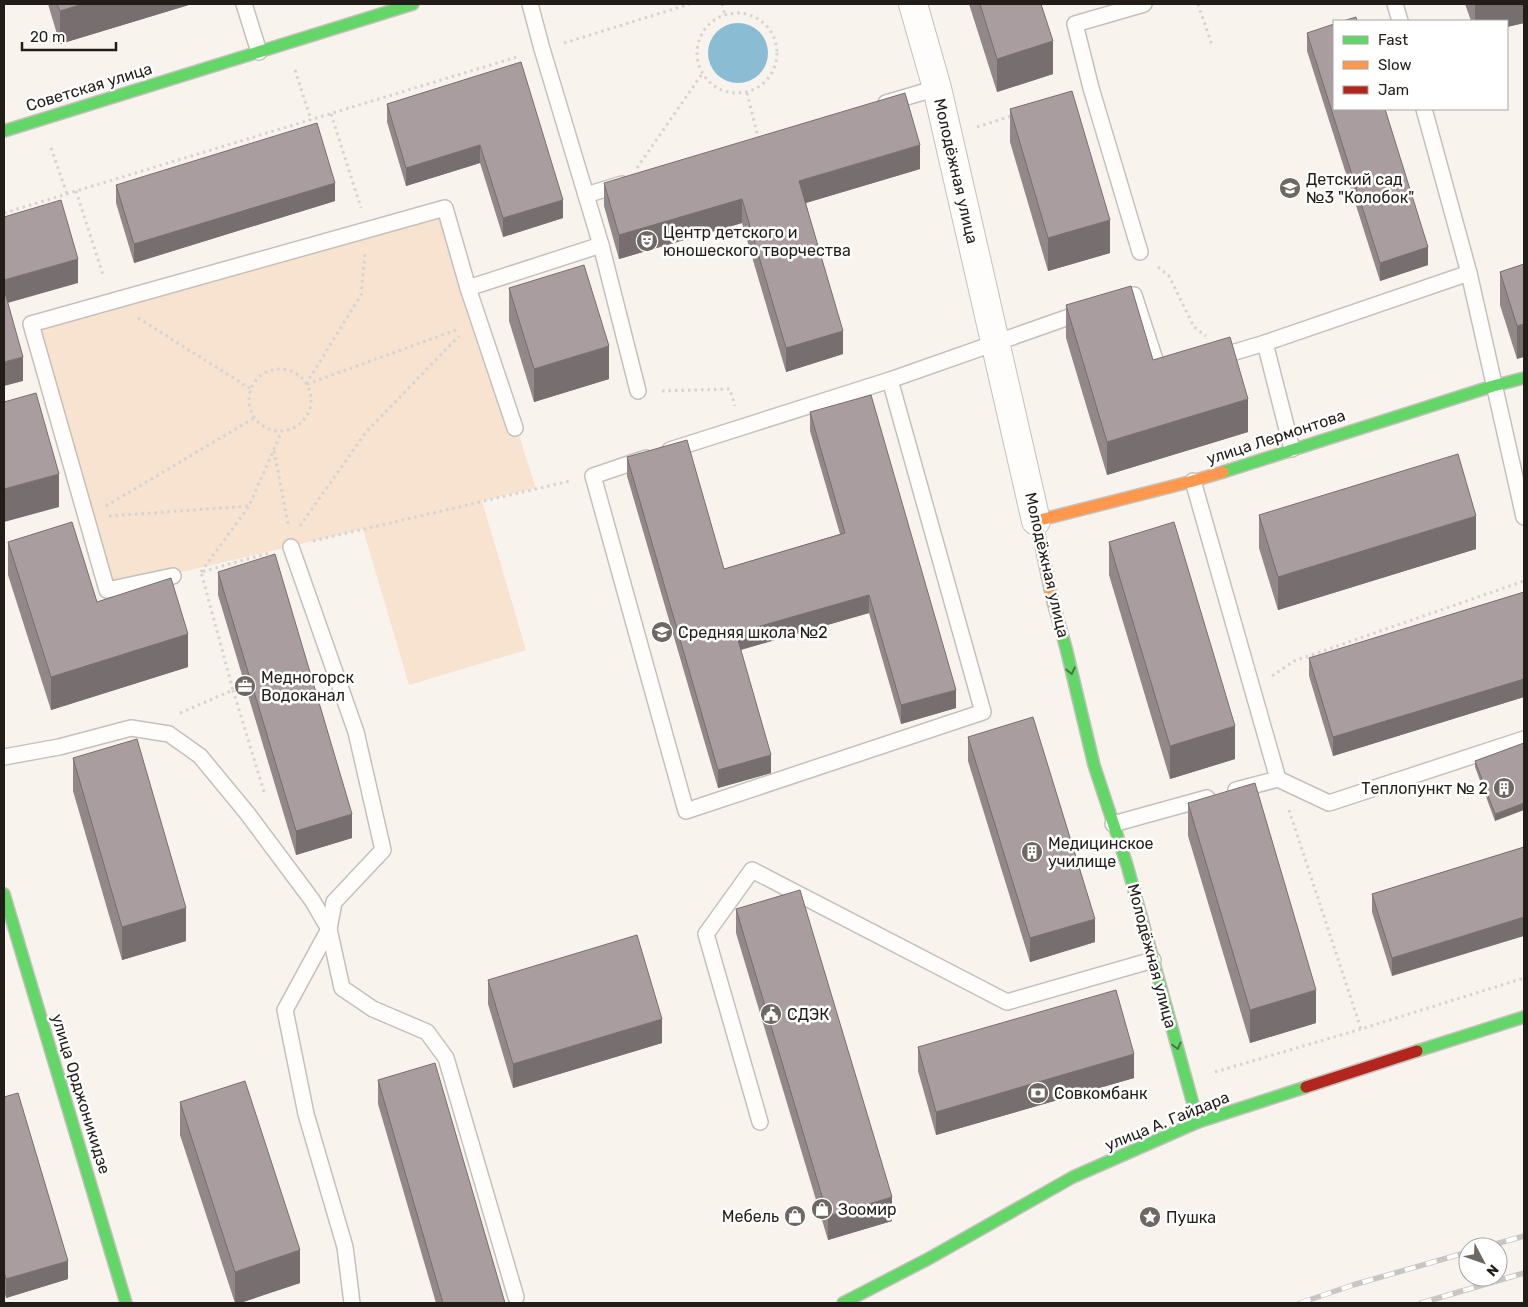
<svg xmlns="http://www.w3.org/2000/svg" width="1528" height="1307" font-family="Rubik,sans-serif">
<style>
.green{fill:#f8e2d0}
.water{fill:#8abcd4}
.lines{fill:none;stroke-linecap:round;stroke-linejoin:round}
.lane-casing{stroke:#c5c0bb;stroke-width:18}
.street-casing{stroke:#c5c0bb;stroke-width:30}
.fast-casing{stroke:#c5c0bb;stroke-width:14}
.slow-casing{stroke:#c5c0bb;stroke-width:14}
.jam-casing{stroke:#c5c0bb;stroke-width:14}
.path{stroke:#d5d4d2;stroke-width:3;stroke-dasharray:2.5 4;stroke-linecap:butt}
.lane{stroke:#fefdfc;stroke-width:15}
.street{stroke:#fefdfc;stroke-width:28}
.fast{stroke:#63d668;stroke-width:11}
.slow{stroke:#ff974d;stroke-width:11}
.jam{stroke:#b3261e;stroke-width:11}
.rail-casing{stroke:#c8c6c5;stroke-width:5.5}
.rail{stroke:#fff;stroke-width:4;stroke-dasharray:11;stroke-linecap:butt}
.wall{fill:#928789}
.shaded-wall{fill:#776e6f}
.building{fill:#aa9d9f;stroke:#776e6f}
.oneway{stroke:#427a40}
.labels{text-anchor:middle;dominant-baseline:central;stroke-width:5;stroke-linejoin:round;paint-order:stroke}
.street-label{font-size:16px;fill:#221d18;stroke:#fff}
.poi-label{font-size:16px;fill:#221d18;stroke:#fff;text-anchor:start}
</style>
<rect width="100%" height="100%" fill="#f9f3ed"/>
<path class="green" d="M445,208L536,488L482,501L526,650L409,685L363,529L107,590L31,324Z"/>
<circle class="water" cx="738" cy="53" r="30"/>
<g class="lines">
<g class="lane-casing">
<g id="lane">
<path d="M244,4L259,52"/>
<path d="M530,4L542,49L601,245L638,391"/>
<path d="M1395,4L1400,21"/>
<path d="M886,103L937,88"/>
<path d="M1424,109L1469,273L1524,517"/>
<path d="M586,195L622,184"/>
<path d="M1140,252L1091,88L1075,24L1144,4"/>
<path d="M1115,301L1134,295L1160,375L1162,374"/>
<path d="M1215,358L1265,343"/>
<path d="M515,428L468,288L601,245"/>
<path d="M1292,449L1265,343L1469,273"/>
<path d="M670,450L890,380"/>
<path d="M646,458L593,476L686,811L983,712L890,380L1086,311"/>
<path d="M1193,481L1278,779L1236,790"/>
<path d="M291,547L356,732L383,850L334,902L329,929L285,1010L306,1114L345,1247L352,1303"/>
<path d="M173,576L107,590L31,324L445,208L468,288"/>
<path d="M4,757L59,747L131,728L169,734L200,756L247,813L312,900L329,929L342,988L373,1009L427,1032L446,1058L516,1297"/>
<path d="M1278,779L1329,803L1524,739"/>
<path d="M1113,824L1207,798"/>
<path d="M760,1122L706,934L752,870L1007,1002L1153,960"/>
</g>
</g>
<g class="street-casing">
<path id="street" d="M913,4L937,88L1036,521"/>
</g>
<g class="fast-casing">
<g id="fast">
<path d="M4,131L413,4"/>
<path d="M1223,472L1493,386L1524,378"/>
<path d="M1052,598L1066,648L1094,765L1127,865L1198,1122"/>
<path d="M4,894L126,1303"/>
<path d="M1417,1051L1524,1017"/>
<path d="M843,1303L928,1259L1073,1177L1198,1122L1306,1087"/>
</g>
</g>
<g class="slow-casing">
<path id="slow" d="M1052,598L1036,521L1193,481L1223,472"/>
</g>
<g class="jam-casing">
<path id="jam" d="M1306,1087L1417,1051"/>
</g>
<g class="path">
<path d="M722,4L725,15"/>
<path d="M1198,4L1212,45"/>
<circle cx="737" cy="53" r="40"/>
<path d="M564,43L690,4"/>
<path d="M295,70L311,120"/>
<path d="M747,93L759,141"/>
<path d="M331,114L361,208"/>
<path d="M977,127L1014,115"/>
<path d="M51,148L67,194"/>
<path d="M637,168L702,74"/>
<path d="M76,191L104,278"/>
<path d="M4,213L520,56"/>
<path d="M1158,267L1169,276L1194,327L1206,336"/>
<path d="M138,318L251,389"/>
<circle cx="280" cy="400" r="31"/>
<path d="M306,384L361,295L365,254"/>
<path d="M307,384L459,329"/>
<path d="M662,391L730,389L735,406"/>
<path d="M274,451L288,524"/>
<path d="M106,506L254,418"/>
<path d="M109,516L249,506"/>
<path d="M300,526L366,432L459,336"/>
<path d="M313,541L570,481"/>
<path d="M201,572L249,506L282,431"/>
<path d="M1272,676L1294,661L1524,581"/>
<path d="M233,690L265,795"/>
<path d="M180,713L233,690L201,572L269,553"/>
<path d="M1289,810L1361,1029L1524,978"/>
<path d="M1215,1072L1361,1029"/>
</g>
<use href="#lane" class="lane"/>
<use href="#street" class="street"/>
<use href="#fast" class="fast"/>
<use href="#slow" class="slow"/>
<use href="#jam" class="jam"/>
<g class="rail-casing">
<g id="rail">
<path d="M1485,1247L1524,1236"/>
<path d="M1300,1303L1353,1285L1468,1252"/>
<path d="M1421,1303L1524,1273"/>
</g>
</g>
<use href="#rail" class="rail"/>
</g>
<g class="wall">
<path d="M48,4H192L60,44Z"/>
<path d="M969,4H1041L1053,74L997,92Z"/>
<path d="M1465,4H1524V23L1507,27V21H1471Z"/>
<path d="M1307,33L1428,265L1380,281L1307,51Z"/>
<path d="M521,62L563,218L503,237L480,163L406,186L387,122V104Z"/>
<path d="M1010,109L1110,253L1048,271L1010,142Z"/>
<path d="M920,169L806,203L843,354L786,372L742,223L619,259L604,206V183Z"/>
<path d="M116,185L335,201L134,263L116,203Z"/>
<path d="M1524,264L1517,359L1500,305V272Z"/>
<path d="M509,288L609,379L534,402L509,321Z"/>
<path d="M1066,305L1153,360L1248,432L1107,475L1066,338Z"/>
<path d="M810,412L956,708L901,724L869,613L741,650L771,773L718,788L627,476V457L724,569L840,534L810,431Z"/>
<path d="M1259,515L1476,549L1278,610L1259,548Z"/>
<path d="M8,542L97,602L188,667L51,710L8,575Z"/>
<path d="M1109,542L1235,759L1170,779L1109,575Z"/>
<path d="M218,572L352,838L296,855L218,595Z"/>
<path d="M1524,592V697L1333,756L1309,676V658Z"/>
<path d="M968,737L1095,942L1030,962L968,761Z"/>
<path d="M1524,743L1495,821L1475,767V761Z"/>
<path d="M73,758L186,941L122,960L73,791Z"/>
<path d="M1188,803L1316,1023L1250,1043L1188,836Z"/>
<path d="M1524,847L1392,976L1372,912V894Z"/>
<path d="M736,909L892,1221L828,1240L736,933Z"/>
<path d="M488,980L662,1043L513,1088L488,1004Z"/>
<path d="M918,1047L1134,1078L936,1135L918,1071Z"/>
<path d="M378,1080L505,1303H436L378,1104Z"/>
<path d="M4,1097L68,1279L6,1298L4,1291Z"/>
<path d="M180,1102L300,1283L240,1303H235L180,1135Z"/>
</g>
<g class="shaded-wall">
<path d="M83,4H192L60,44V11Z"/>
<path d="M1475,4H1524V23L1507,27V21H1475Z"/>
<path d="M1053,41V74L997,92V59Z"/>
<path d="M480,145V163L406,186V168Z"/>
<path d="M920,145V169L799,205V181Z"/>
<path d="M335,183V201L134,263V244Z"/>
<path d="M742,199V223L619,259V235Z"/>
<path d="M563,200V218L503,237V218Z"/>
<path d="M1110,220V253L1048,271V238Z"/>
<path d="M1428,247V265L1380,281V263Z"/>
<path d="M78,259V283L4,304V280Z"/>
<path d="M1524,324V357L1517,359V326Z"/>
<path d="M843,331V354L786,372V348Z"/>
<path d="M609,346V379L534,402V369Z"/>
<path d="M23,357V381L4,386V362Z"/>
<path d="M1248,399V432L1107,475V442Z"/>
<path d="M59,474V507L4,522V489Z"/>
<path d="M1476,516V549L1278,610V577Z"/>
<path d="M869,595V613L736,651V633Z"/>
<path d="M188,634V667L51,710V677Z"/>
<path d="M1524,679V697L1333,756V737Z"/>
<path d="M956,690V708L901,724V705Z"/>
<path d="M1235,726V759L1170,779V746Z"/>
<path d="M771,755V773L718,788V770Z"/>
<path d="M1524,803V810L1495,821V814Z"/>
<path d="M352,814V838L296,855V831Z"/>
<path d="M186,908V941L122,960V927Z"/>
<path d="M1524,917V936L1392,976V958Z"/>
<path d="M1095,919V942L1030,962V938Z"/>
<path d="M1316,990V1023L1250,1043V1010Z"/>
<path d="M662,1019V1043L513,1088V1064Z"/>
<path d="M1134,1054V1078L936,1135V1112Z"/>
<path d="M892,1197V1221L828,1240V1216Z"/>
<path d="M300,1250V1283L240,1303H235V1272Z"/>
<path d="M68,1261V1279L6,1298V1279Z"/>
</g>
<g class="building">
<path d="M57,4H83L60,11Z"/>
<path d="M980,4H1041L1053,41L997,59Z"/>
<path d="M1356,17L1357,21H1343Z"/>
<path d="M1334,24V109H1385L1428,247L1380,263L1307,33Z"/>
<path d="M521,62L563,200L503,218L480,145L406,168L387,104Z"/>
<path d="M1072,91L1110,220L1048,238L1010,109Z"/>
<path d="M905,93L920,145L799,181L843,331L786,348L742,199L619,235L604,183Z"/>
<path d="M317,123L335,183L134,244L116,185Z"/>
<path d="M61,200L78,259L4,280V217Z"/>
<path d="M1524,264V324L1517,326L1500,272Z"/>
<path d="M584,265L609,346L534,369L509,288Z"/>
<path d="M1131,286L1153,360L1230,337L1248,399L1107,442L1066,305Z"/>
<path d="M4,289L23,357L4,362Z"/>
<path d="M36,393L59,474L4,489V402Z"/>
<path d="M871,395L956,690L901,705L869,595L736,633L771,755L718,770L627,457L687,440L724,569L845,533L810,412Z"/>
<path d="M1458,454L1476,516L1278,577L1259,515Z"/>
<path d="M72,522L97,602L171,578L188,634L51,677L8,542Z"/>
<path d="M1174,522L1235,726L1170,746L1109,542Z"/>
<path d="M275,554L352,814L296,831L218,572Z"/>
<path d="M1524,592V679L1333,737L1309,658Z"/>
<path d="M1033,717L1095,919L1030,938L968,737Z"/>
<path d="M137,739L186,908L122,927L73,758Z"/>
<path d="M1524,743V803L1495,814L1475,761Z"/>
<path d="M1255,783L1316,990L1250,1010L1188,803Z"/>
<path d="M1524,847V917L1392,958L1372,894Z"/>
<path d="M800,890L892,1197L828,1216L736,909Z"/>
<path d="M637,935L662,1019L513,1064L488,980Z"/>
<path d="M1116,990L1134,1054L936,1112L918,1047Z"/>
<path d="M435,1063L505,1303H443L378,1080Z"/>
<path d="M245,1081L300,1250L235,1272L180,1102Z"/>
<path d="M18,1093L68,1261L6,1279L4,1272V1097Z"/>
</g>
<defs><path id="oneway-chevron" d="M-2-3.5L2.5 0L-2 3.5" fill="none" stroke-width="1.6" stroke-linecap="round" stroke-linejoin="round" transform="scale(1.25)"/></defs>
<g class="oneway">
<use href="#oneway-chevron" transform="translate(1071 671) rotate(77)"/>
<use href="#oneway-chevron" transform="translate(1177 1046) rotate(75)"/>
</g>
<defs>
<g id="school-disc" transform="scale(1.125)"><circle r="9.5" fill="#6d6863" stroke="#fff"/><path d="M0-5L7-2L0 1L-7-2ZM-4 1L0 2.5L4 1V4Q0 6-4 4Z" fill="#fff"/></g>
<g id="theatre-disc" transform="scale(1.125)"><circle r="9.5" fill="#6d6863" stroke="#fff"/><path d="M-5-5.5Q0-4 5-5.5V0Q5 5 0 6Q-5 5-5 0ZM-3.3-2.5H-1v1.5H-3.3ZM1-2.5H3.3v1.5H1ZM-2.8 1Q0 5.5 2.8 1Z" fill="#fff"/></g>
<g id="office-disc" transform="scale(1.125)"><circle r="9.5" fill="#6d6863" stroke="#fff"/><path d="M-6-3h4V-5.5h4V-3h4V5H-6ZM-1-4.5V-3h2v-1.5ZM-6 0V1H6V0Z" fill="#fff"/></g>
<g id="building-disc" transform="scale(1.125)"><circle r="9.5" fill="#6d6863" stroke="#fff"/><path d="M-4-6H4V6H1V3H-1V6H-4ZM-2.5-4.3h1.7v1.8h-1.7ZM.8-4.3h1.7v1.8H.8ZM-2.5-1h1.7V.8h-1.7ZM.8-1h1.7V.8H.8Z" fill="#fff"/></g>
<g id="civic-disc" transform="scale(1.125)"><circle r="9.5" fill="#6d6863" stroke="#fff"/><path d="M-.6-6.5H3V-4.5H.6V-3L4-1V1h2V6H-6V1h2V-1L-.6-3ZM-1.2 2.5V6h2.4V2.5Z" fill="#fff"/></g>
<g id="bank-disc" transform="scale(1.125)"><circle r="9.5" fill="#6d6863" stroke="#fff"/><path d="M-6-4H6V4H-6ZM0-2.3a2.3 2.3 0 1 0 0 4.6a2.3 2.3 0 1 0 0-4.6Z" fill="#fff"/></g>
<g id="shop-disc" transform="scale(1.125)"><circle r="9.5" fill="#6d6863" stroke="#fff"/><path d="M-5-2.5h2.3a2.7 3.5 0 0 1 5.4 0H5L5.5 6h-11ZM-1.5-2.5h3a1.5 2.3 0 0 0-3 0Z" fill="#fff"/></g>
<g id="sight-disc" transform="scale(1.125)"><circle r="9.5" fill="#6d6863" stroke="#fff"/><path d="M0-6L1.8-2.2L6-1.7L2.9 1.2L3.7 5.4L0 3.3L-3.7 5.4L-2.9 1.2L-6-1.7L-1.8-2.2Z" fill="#fff"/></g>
</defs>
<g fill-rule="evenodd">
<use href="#school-disc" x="1290" y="188"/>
<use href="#theatre-disc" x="647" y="241"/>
<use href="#school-disc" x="662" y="632"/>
<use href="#office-disc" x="245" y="686"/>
<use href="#building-disc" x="1504" y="788"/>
<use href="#building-disc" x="1032" y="852"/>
<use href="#civic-disc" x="771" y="1014"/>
<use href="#bank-disc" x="1038" y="1093"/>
<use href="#shop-disc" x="822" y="1209"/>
<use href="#shop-disc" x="795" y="1216"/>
<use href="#sight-disc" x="1150" y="1217"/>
</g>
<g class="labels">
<g class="street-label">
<text transform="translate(89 87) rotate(-17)">Советская улица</text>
<text transform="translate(956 171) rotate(77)">Молодёжная улица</text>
<text transform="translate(1276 437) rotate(-18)">улица Лермонтова</text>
<text transform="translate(1047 565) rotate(77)">Молодёжная улица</text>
<text transform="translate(1152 956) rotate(75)">Молодёжная улица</text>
<text transform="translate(81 1094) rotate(73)">улица Орджоникидзе</text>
<text transform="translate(1167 1121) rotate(-22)">улица А. Гайдара</text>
</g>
<g class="poi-label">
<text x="1306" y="179">Детский сад<tspan x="1306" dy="18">№3 "Колобок"</tspan></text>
<text x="663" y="232">Центр детского и<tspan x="663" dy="18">юношеского творчества</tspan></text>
<text x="678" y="632">Средняя школа №2</text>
<text x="261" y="677">Медногорск<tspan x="261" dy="18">Водоканал</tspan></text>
<text x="1488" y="788" text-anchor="end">Теплопункт № 2</text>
<text x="1048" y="843">Медицинское<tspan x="1048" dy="18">училище</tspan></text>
<text x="787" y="1014">СДЭК</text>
<text x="1054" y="1093">Совкомбанк</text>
<text x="838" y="1209">Зоомир</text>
<text x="779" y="1216" text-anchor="end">Мебель</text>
<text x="1166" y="1217">Пушка</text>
</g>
</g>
<rect width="1528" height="1307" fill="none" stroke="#221d18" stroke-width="10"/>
<rect x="1333" y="20" width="175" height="90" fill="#ffffff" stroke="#a7a5a3"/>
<rect x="1343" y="36" width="25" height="8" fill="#63d668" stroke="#a7a5a3"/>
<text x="1378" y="45" font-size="15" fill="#221d18">Fast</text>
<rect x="1343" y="61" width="25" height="8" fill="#ff974d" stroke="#a7a5a3"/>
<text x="1378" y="70" font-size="15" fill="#221d18">Slow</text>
<rect x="1343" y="86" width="25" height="8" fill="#b3261e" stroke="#a7a5a3"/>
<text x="1378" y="95" font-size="15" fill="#221d18">Jam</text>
<g transform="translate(1483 1262) rotate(131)"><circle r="24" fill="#ffffff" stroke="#a7a5a3"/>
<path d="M0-4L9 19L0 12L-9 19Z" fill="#6d6863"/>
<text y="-8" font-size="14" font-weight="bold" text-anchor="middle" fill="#221d18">N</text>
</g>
<path d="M22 42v8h94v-8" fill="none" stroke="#221d18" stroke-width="2.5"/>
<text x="30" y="42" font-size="15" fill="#221d18" stroke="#ffffff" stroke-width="4" paint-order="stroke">20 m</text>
</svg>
